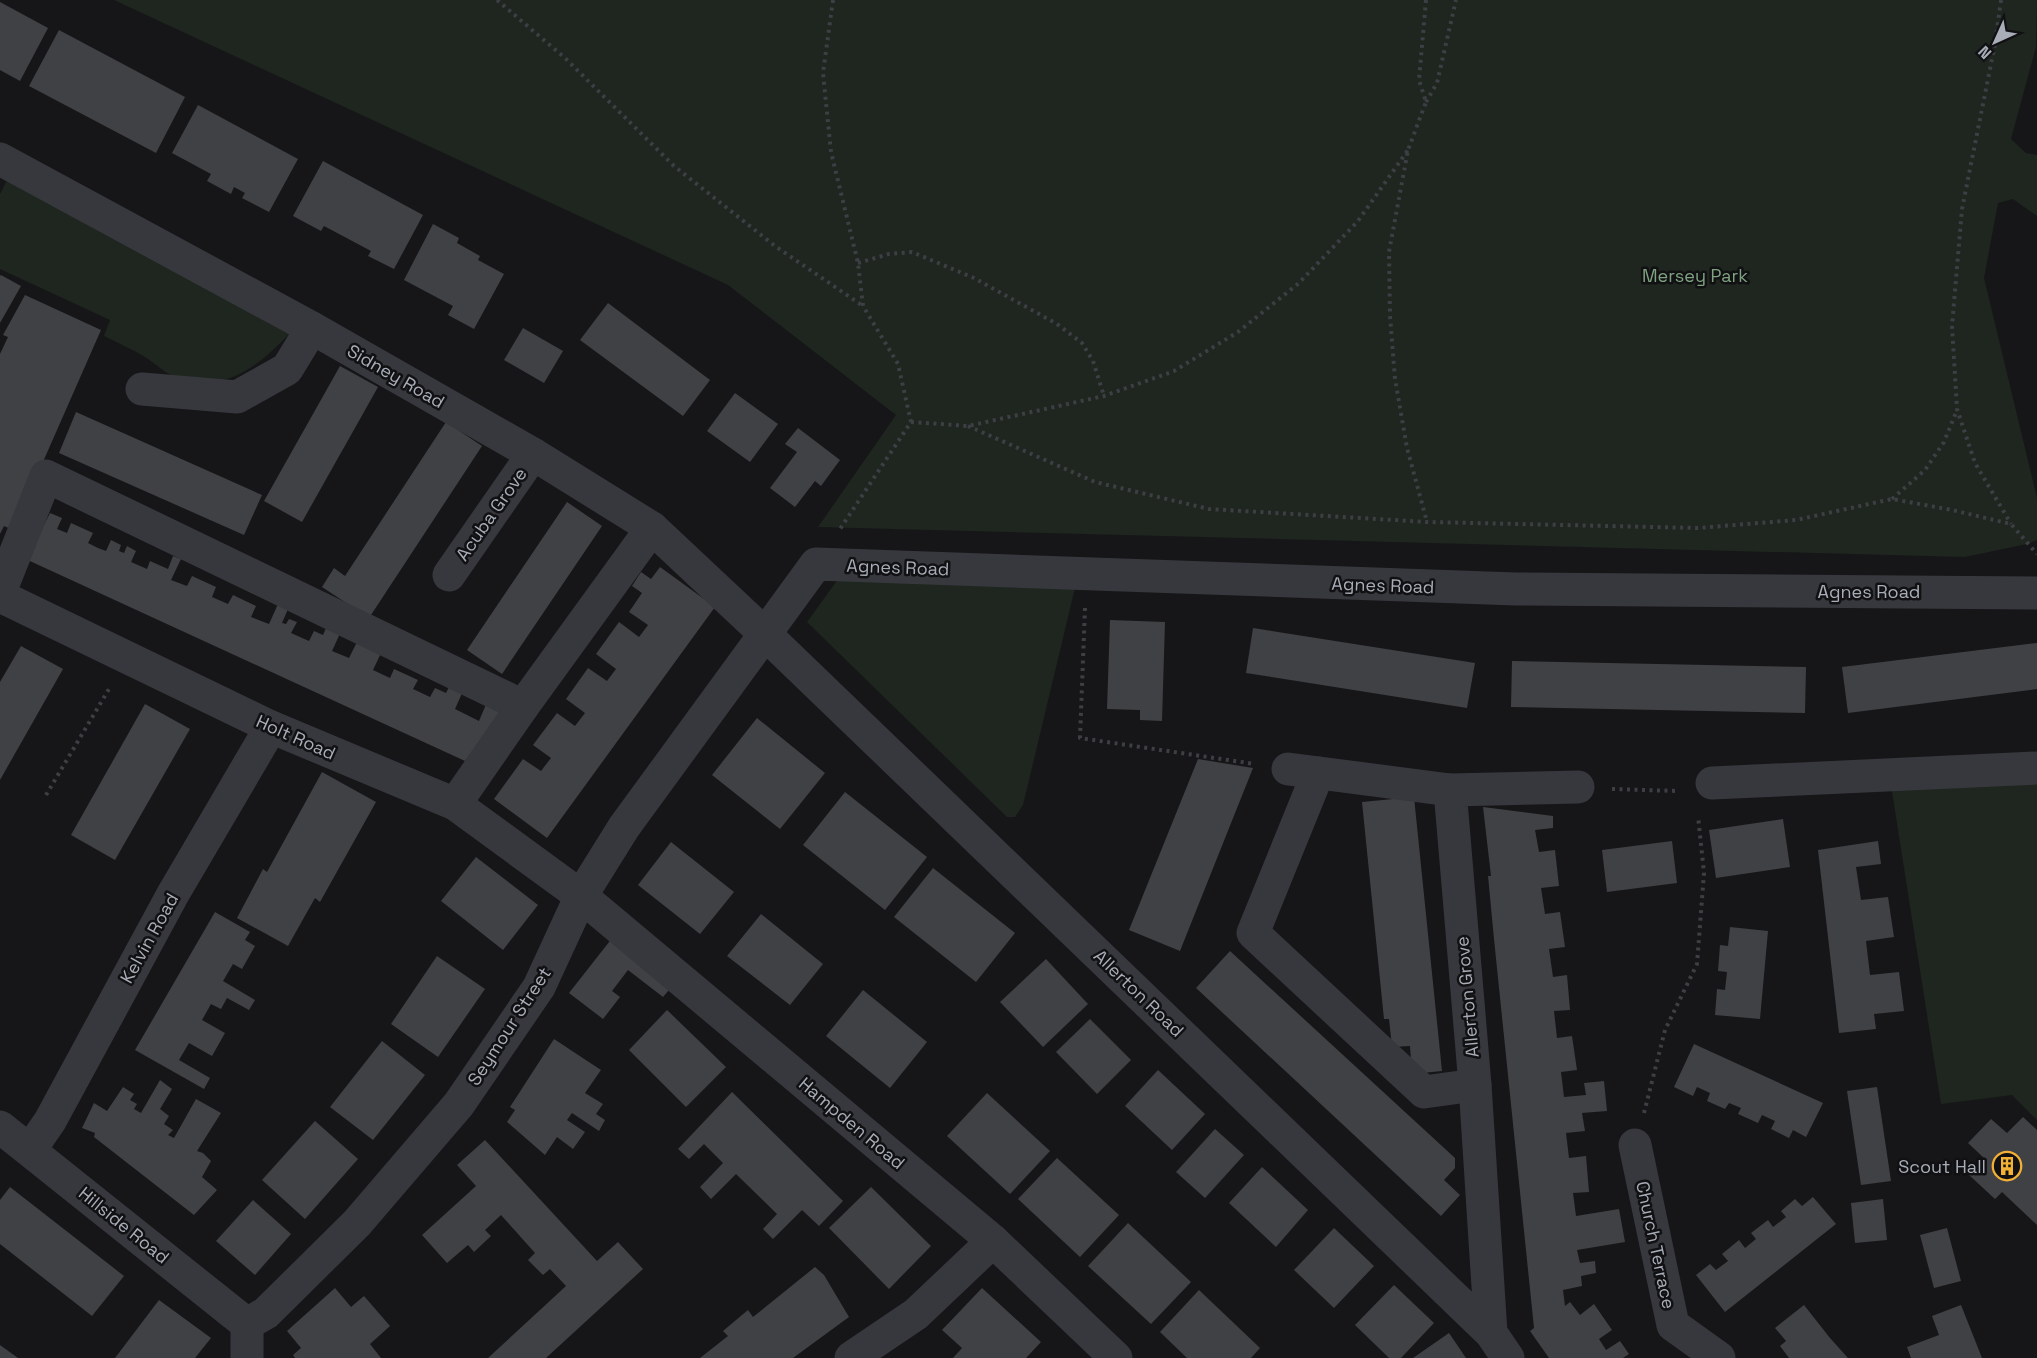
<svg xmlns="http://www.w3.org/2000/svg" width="2037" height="1358" font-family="'Space Grotesk',sans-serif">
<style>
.green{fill:#1e261f}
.building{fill:#404145}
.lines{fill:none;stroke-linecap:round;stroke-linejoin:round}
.path{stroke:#3d3f44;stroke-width:4;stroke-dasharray:3 4.5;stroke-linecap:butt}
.minor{stroke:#37383d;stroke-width:33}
.labels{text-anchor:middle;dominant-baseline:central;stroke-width:5;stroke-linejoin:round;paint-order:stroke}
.park-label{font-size:18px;fill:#7fa381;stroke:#111113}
.street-label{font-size:18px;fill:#a8adb8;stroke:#111113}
.poi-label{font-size:18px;fill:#a8adb8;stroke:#111113;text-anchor:end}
</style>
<rect width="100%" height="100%" fill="#161618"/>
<g class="green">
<path d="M114,0H2037L2036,47L2011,139L2026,153L2037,155V216L2013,199L1998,203L1984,278L2037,498V540L2027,544L1965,557L818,527L896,415L728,285Z"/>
<path d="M11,172L292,331C261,364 228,393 180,379C167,375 156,364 145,357C132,349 118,343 104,336L110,320L0,269V194Z"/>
<path d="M844,577L1075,588L1023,805L1015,817H1007L807,622L836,582Z"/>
<path d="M2037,781V1120L2012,1095L1941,1104L1891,785Z"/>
</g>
<g class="building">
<path d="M0,2L48,28L20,81L0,70Z"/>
<path d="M59,30L185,97L156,153L29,86Z"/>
<path d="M198,105L298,159L269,212L242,198L245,193L234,187L231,194L207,181L211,174L172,153Z"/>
<path d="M323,161L423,215L394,269L368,256L371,251L324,226L321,231L293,216Z"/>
<path d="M433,224L459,238L457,243L480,256L478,260L504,274L474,329L448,315L453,306L404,280Z"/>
<path d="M1,275L21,286L0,323V276Z"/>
<path d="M25,295L101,330L13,530L4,526L0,534V354L8,337L3,335Z"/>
<path d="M608,303L710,380L683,416L580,340Z"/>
<path d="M523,328L563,351L544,383L504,360Z"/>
<path d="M340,366L378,387L302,522L264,501Z"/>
<path d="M735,393L778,424L750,462L707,431Z"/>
<path d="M76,412L262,495L244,535L59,453Z"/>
<path d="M446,422L482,446L369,618L322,587L334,568L345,576Z"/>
<path d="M798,428L840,460L821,486L815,481L795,507L770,488L797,452L785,444Z"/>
<path d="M567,502L602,526L502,674L467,650Z"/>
<path d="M50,513L62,518L57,529L67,533L71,523L93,533L88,543L98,548L106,551L111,540L121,545L119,551L124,553L127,546L136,551L131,562L147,569L150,561L168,569L173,556L181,559L171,580L187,586L192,576L216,587L212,597L228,604L233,595L256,606L251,617L269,624L278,604L288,609L282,623L286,624L289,619L297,622L291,633L309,641L314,631L323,635L329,621L343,627L332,651L349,658L358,640L382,651L373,670L390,678L394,669L418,680L413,689L430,697L435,688L446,693L450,685L463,691L455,709L479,721L490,695L508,703L465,761L19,556L44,525Z"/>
<path d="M660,567L715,607L547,838L494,799L523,759L541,771L544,767L551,758L533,745L557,713L575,726L585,713L566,699L588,668L607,681L616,669L596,654L619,622L639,637L648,625L629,612L642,593L632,586L641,572L651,579Z"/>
<path d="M1110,620L1165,622L1162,721L1140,720V710L1107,709Z"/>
<path d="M1253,628L1475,663L1467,708L1246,673Z"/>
<path d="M2037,643V689L1848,713L1842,667Z"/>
<path d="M21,646L63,669L0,780V682Z"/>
<path d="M1512,661L1806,667L1805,713L1511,707Z"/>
<path d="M145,704L190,729L115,860L71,835Z"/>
<path d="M757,718L825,773L780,829L712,775Z"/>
<path d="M1198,759L1253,768L1180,951L1129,930Z"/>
<path d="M322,772L376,802L320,902L315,898L288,946L237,918L263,869L267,872Z"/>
<path d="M845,792L927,857L885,910L803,845Z"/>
<path d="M1414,797L1442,1071L1412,1074L1410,1046L1392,1047L1389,1019H1384L1362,802Z"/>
<path d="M1483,807L1553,816V828L1535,830L1539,852L1555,850L1559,886L1541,888L1545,914L1560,912L1565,947L1549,949L1553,977L1567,975L1570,1010L1554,1011L1557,1038L1572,1036L1577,1070L1561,1072L1564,1097L1586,1095L1584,1083L1604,1081L1607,1111L1582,1113L1585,1131L1566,1133L1569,1158L1586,1156L1589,1192L1573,1193L1576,1216L1619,1209L1625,1242L1577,1250L1580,1263L1595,1261L1596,1273L1581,1276L1582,1286L1563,1290L1565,1306L1570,1302L1580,1315L1594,1304L1612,1330L1599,1339L1606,1350L1620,1341L1629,1354L1623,1358H1549L1530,1331L1534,1328L1494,939L1488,876H1491Z"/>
<path d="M1783,819L1790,867L1716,878L1709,830Z"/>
<path d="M1672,841L1677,883L1607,892L1602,850Z"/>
<path d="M1878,841L1881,864L1856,867L1861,900L1888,897L1894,937L1866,941L1870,975L1899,972L1904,1011L1874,1014L1876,1029L1839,1033L1818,850Z"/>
<path d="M671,842L734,892L700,934L638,885Z"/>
<path d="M476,857L538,905L503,950L441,901Z"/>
<path d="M933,868L1015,933L976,982L894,917Z"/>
<path d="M215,912L250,932L245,940L255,946L242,969L233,964L223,981L255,1000L249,1010L227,998L221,1009L211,1004L202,1020L225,1033L212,1056L189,1043L179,1060L210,1078L204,1089L135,1050Z"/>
<path d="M761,914L823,964L790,1005L727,956Z"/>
<path d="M1730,927L1768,931L1760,1019L1715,1015L1717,989L1725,990L1727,972L1718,971L1720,945L1728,946Z"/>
<path d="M613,937L674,984L663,997L628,970L612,991L620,997L603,1019L569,993Z"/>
<path d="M1230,951L1455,1158V1168L1444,1180L1460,1195L1441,1216L1196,988Z"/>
<path d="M437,956L485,989L438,1057L391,1024Z"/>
<path d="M1046,959L1088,1004L1043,1047L1000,1002Z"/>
<path d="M863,990L927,1042L890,1088L826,1036Z"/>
<path d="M667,1010L726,1067L686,1107L629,1050Z"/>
<path d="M1090,1019L1131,1060L1097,1094L1056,1052Z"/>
<path d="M554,1039L601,1070L585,1093L603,1104L596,1114L605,1120L599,1131L572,1113L567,1120L585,1132L573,1149L557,1137L545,1155L507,1122L515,1110L510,1107Z"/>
<path d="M382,1041L425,1075L373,1140L330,1107Z"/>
<path d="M1694,1044L1823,1103L1806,1137L1793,1130L1789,1138L1771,1129L1775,1121L1762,1115L1758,1123L1738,1114L1741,1108L1729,1103L1725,1109L1707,1101L1710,1093L1697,1087L1693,1096L1674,1087Z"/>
<path d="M1158,1070L1205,1114L1172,1150L1125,1106Z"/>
<path d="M160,1080L172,1089L160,1109L169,1116L164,1124L173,1130L168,1135L174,1138L196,1099L221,1113L197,1151L203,1153L211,1161L202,1177L217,1190L194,1215L94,1137L95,1133L82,1128L94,1103L107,1111L123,1087L134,1094L130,1100L137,1104L134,1109L141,1113Z"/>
<path d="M1877,1087L1891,1181L1861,1185L1847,1091Z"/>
<path d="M732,1092L843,1201L819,1226L802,1210L773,1239L763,1229L777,1214L736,1174L711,1199L700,1187L723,1163L704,1144L689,1159L678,1149Z"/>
<path d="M987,1093L1050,1151L1010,1194L947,1136Z"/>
<path d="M2023,1117L2037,1130V1225L2002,1192L1995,1199L1969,1175L1984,1158L1968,1143L1991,1119L2007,1133Z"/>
<path d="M315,1121L358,1159L305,1219L262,1180Z"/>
<path d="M1215,1129L1244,1155L1205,1198L1176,1172Z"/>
<path d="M485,1140L597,1261L618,1242L643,1269L546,1358H488L566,1286L550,1269L543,1275L528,1260L535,1253L501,1215L485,1230L491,1236L474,1252L468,1245L447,1263L422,1235L476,1186L457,1165Z"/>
<path d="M1057,1158L1119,1215L1080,1257L1018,1199Z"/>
<path d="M1262,1167L1308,1210L1276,1247L1229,1203Z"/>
<path d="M10,1187L124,1276L92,1316L0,1244V1200Z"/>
<path d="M871,1187L931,1246L889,1289L829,1228Z"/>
<path d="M1813,1197L1836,1224L1725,1312L1696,1275L1710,1264L1716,1270L1728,1261L1722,1254L1739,1240L1745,1248L1756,1239L1751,1233L1768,1220L1773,1227L1786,1217L1781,1211L1795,1199L1802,1206Z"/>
<path d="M1883,1199L1887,1240L1855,1243L1851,1203Z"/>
<path d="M253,1200L291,1234L255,1275L216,1241Z"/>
<path d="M1128,1223L1191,1282L1151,1324L1088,1266Z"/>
<path d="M1334,1228L1374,1266L1334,1308L1294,1270Z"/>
<path d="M1947,1228L1961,1281L1934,1288L1920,1235Z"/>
<path d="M815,1267L824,1275L849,1317L793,1358H700L728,1336L723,1331L736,1320L748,1310L753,1317Z"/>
<path d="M1394,1285L1434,1323L1401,1358H1389L1355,1325Z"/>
<path d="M335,1288L351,1307L364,1296L390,1326L370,1344L381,1358H295L293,1355L301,1348L287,1331Z"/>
<path d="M982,1288L1041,1342L1026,1358H953L962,1348L942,1330Z"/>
<path d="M1199,1290L1260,1348L1251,1358H1187L1160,1332Z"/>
<path d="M159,1300L211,1338L195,1358H115Z"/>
<path d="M1804,1305L1830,1338L1848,1358H1789L1780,1346L1786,1341L1775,1328Z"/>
<path d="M1961,1305L1982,1358H1911L1907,1347L1939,1335L1932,1316Z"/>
<path d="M1449,1333L1466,1358H1413Z"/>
<path d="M0,1345L18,1358H0Z"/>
</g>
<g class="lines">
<g class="path">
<path d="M497,0L565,58L674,166L775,246L863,306"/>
<path d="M833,0L823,73L831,152L858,263L863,306L898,364L911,422L840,529"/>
<path d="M1426,0L1419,80L1426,102L1408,150L1389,252L1390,316L1395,379L1407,448L1427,522"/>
<path d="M2001,0L1995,44L1962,209L1952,326L1957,409L1975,463L2011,524"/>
<path d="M1426,102L1437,83L1456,0"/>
<path d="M858,263L889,254L912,252L974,278L1057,324L1082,343L1093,361L1104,396"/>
<path d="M911,422L968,426L1104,396L1174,371L1238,332L1299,283L1358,221L1408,150"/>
<path d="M968,426L1095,482L1209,509L1427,522L1698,528L1796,520L1892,499L1952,510L2011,524L2037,554"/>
<path d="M1892,499L1925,470L1944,442L1957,410"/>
<path d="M1085,608L1080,738L1255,764"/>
<path d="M1612,789L1677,791"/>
<path d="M46,795L109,689"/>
<path d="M1644,1113L1665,1030L1697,964L1704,873L1698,816"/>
</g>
<g class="minor">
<path d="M0,159L312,328L533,454L652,528L764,633L1491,1333L1508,1358"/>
<path d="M142,389L237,397L287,369L312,328"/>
<path d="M449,575L533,454"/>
<path d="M0,592L46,476L523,706"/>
<path d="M0,596L271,727L455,804L581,896L993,1241L1116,1358"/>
<path d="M1288,769L1450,790"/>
<path d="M1318,773L1253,933L1424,1092L1475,1085"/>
<path d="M1712,783L2037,768"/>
<path d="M455,804L523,706L652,528"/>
<path d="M0,1127L247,1324"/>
<path d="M1635,1145L1673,1325L1719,1358"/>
<path d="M30,1150L50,1121L173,894L271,727"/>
<path d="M1491,1333L1475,1085L1450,790L1578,787"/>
<path d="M247,1358V1324L266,1313L357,1223L459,1104L539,987L581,896L624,827L816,564L1516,589L2037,593"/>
<path d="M851,1358L916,1314L993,1241"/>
</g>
</g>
<defs>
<g id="building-ring" transform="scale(1.5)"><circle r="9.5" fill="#111113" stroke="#f2b134" stroke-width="1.5"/><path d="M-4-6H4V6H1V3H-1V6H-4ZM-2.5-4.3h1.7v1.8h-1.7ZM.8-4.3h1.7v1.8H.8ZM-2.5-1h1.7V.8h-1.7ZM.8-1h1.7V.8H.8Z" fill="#f2b134"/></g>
</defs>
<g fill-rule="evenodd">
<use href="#building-ring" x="2007" y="1166"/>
</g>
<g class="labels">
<g class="park-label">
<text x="1695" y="275">Mersey Park</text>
</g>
<g class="street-label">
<text transform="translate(396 376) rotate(30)">Sidney Road</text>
<text transform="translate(491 514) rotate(-55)">Acuba Grove</text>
<text transform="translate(898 567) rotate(2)">Agnes Road</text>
<text transform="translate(1383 585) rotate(2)">Agnes Road</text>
<text x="1869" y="591">Agnes Road</text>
<text transform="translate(296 737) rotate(24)">Holt Road</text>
<text transform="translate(149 938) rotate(-61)">Kelvin Road</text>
<text transform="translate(1139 993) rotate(44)">Allerton Road</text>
<text transform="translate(1467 997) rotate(-95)">Allerton Grove</text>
<text transform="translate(509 1026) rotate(-57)">Seymour Street</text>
<text transform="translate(852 1123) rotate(40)">Hampden Road</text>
<text transform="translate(124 1225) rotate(39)">Hillside Road</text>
<text transform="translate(1656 1245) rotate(78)">Church Terrace</text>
</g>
<g class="poi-label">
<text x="1986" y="1166">Scout Hall</text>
</g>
</g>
<g transform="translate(1995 42) rotate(225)" stroke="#111113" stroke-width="4.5" paint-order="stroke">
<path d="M0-4.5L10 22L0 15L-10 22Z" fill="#a8adb8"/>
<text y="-9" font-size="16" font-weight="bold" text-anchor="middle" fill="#a8adb8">N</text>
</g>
</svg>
